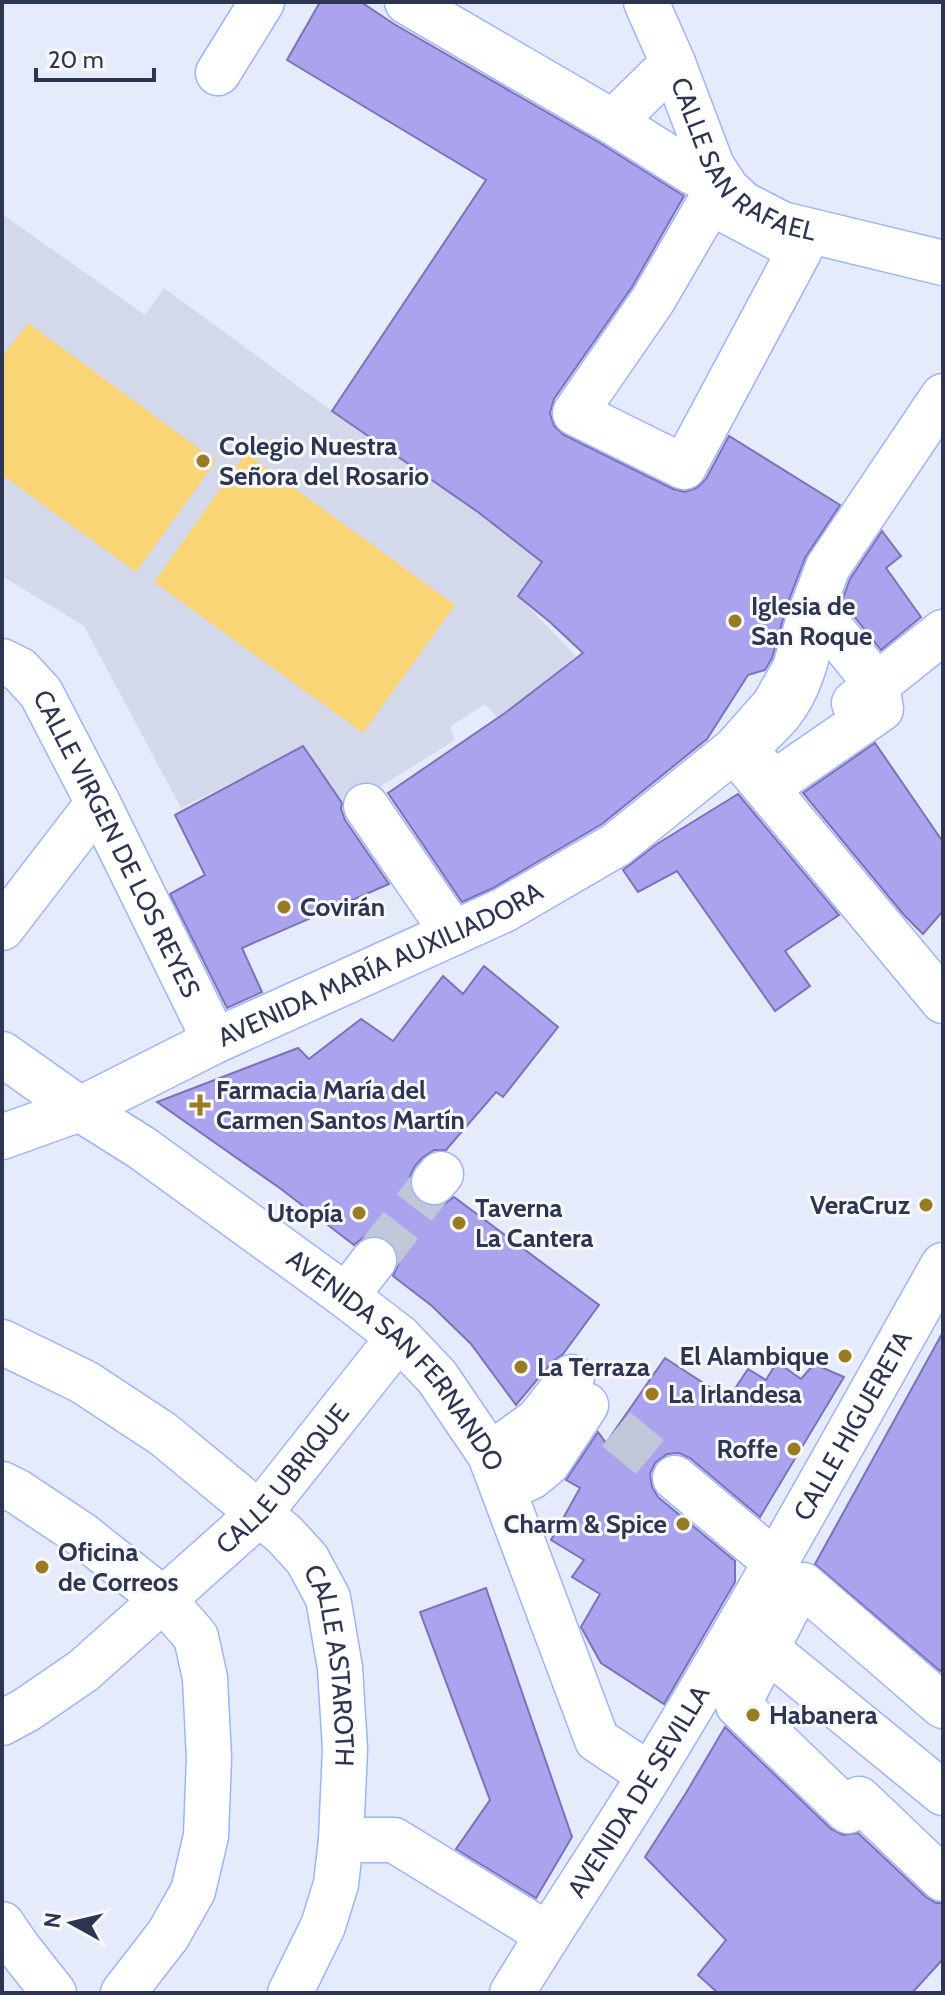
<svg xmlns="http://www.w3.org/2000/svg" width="945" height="1995" font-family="Cabin,sans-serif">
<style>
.built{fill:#d3d9ea}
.green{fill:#fad576}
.building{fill:#aba3ee;stroke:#7b72b9;stroke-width:2}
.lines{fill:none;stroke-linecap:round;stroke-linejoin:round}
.minor-tunnel{stroke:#c0c7d9;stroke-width:44;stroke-dasharray:44 22;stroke-linecap:butt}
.minor-casing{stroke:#9ab5fc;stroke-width:47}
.minor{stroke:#fff;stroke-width:44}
.poi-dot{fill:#997b24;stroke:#f8f8f8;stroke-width:3}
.labels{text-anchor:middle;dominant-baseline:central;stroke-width:6;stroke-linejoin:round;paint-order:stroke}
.street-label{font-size:26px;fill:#2c3653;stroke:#f8f8f8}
.poi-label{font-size:26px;font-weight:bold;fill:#2c3653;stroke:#f8f8f8;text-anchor:start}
</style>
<rect width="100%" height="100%" fill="#e5ebfa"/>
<path class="built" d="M2,214L145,315L164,288L332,411L478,512L542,562L518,596L576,656L498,718L485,704L450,727L455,740L346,808L303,747L181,808L84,626L2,576Z"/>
<g class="green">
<path d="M28,323L216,461L136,572L2,475V357Z"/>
<path d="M246,453L455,605L363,733L154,582Z"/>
</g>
<g class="building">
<path d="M320,2H361L394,24L600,143L684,196L632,287L554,399L550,413L554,426L564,435L673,489L685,492L697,488L706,479L729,436L840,505L805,558L787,605L772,658L765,670L748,675L707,739L602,824L493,888L462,902L388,793L505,713L583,653L550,622L518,596L542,562L478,512L332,411L486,180L287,60Z"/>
<path d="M882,531L901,556L886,568L921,617L881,650L842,601L850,579Z"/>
<path d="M875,743L943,842V911L923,934L904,915L803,793Z"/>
<path d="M303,746L342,803L341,809L345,820L389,884L242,948L262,992L227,1008L170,894L205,875L175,815Z"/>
<path d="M738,794L839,915L785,951L810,986L775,1011L677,871L638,892L623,870L657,844Z"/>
<path d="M484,966L558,1027L503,1097L496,1092L446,1150H434L422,1158L415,1166L410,1176V1189L418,1201L430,1207L443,1205L454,1197L599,1305L563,1354L552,1362L516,1405L471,1344L432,1306L393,1276L399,1263L397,1250L390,1241L377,1235L364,1237L354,1245L281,1189L157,1102L298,1048L309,1059L361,1019L393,1041L443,976L463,994Z"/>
<path d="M943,1332V1668L940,1671L815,1564Z"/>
<path d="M665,1358L728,1399L748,1369L766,1380L777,1362L801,1379L814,1364L844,1377L760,1517L690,1458L679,1453L667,1454L655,1463L650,1474L652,1487L658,1497L735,1561V1582L664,1704L601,1663L581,1627L600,1594L572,1577L584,1560L551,1540L580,1488L566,1480L598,1432L606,1443Z"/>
<path d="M486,1588L572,1837L536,1898L456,1849L490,1800L420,1612Z"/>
<path d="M725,1727L831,1829L843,1835L858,1833L926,1897L936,1903H943V1959L912,1993H718L698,1975L726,1940L645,1857L686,1793Z"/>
</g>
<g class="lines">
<g class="minor-tunnel">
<path d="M374,1260L434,1182"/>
<path d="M616,1429L675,1478"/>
</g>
<g class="minor-casing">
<g id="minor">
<path d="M407,2L613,122L692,172L727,189"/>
<path id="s1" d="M646,2L673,63L712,166L727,189L743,204L782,224L943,263"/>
<path d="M218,73L262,2"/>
<path d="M613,122L673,63"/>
<path d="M710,202L800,250L684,467L575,413L653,300Z"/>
<path d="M818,612L877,685L881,709L781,778L770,780L745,748C757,736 771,725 781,712C804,683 809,646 818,612Z"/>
<path id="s2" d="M2,661L20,670L41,693L98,803L215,1041"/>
<path d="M854,703L943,632"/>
<path d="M745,763L943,1001"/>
<path d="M366,806L453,933"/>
<path d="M2,928L98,803"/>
<path id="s3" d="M2,1054L80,1109L142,1148L346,1296L399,1337L437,1377L490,1455L597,1740L650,1775"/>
<path id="s4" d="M2,1137L80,1109L215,1041L504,910L616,845L734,750L774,705L795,668L810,614L828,567L943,396"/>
<path d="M434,1182L441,1174"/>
<path d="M346,1296L374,1260"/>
<path id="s5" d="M2,1342L84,1382L163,1434L284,1534L307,1559L328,1598L340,1668L345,1749L341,1840L336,1884L323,1926L290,1993"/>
<path d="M490,1455L538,1420L572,1377"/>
<path d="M675,1478L775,1562"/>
<path d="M2,1484L18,1492L81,1534L164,1600L196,1637L205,1678L209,1758L206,1836L193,1891L168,1935L123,1993"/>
<path d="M504,1490L531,1477L548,1463L586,1405"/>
<path d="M746,1632L943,1793"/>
<path d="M943,1706L803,1585L787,1609L738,1705L848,1811L859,1799L943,1879"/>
<path id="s6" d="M2,1723L26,1710L83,1671L259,1514L399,1337"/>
<path d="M341,1840H394L547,1934"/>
<path d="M2,1924L17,1946L54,1993"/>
<path id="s7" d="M512,1993C557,1919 606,1847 651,1773C753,1607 847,1435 943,1265"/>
</g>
</g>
<use href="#minor" class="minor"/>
</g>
<g class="poi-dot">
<circle cx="203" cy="461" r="8"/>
<circle cx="735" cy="621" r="8"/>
<circle cx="284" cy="907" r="8"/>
<path d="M196 1093h8v8h8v8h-8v8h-8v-8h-8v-8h8z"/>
<circle cx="926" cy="1205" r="8"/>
<circle cx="359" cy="1213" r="8"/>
<circle cx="459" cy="1223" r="8"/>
<circle cx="845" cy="1356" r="8"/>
<circle cx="521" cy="1367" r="8"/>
<circle cx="652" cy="1394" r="8"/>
<circle cx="794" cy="1449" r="8"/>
<circle cx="683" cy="1524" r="8"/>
<circle cx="42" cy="1567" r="8"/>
<circle cx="753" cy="1715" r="8"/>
</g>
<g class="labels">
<g class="street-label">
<text stroke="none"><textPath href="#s1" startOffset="194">CALLE SAN RAFAEL</textPath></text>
<text stroke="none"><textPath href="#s2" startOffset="220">CALLE VIRGEN DE LOS REYES</textPath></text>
<text stroke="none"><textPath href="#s4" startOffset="416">AVENIDA MARÍA AUXILIADORA</textPath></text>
<text stroke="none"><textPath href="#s3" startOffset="502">AVENIDA SAN FERNANDO</textPath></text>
<text stroke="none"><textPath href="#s7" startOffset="662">CALLE HIGUERETA</textPath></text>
<text stroke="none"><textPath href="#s6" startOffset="374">CALLE UBRIQUE</textPath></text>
<text stroke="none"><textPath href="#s5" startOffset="488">CALLE ASTAROTH</textPath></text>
<text stroke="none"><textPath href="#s7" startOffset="238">AVENIDA DE SEVILLA</textPath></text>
</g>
<g class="poi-label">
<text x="219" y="446">Colegio Nuestra<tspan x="219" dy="30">Señora del Rosario</tspan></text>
<text x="751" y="606">Iglesia de<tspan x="751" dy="30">San Roque</tspan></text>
<text x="300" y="907">Covirán</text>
<text x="216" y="1090">Farmacia María del<tspan x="216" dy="30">Carmen Santos Martín</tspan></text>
<text x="910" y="1205" text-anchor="end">VeraCruz</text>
<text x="475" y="1208">Taverna<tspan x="475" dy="30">La Cantera</tspan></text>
<text x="343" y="1213" text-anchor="end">Utopía</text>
<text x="829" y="1356" text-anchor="end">El Alambique</text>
<text x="537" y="1367">La Terraza</text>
<text x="668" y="1394">La Irlandesa</text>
<text x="778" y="1449" text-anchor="end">Roffe</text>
<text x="667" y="1524" text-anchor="end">Charm &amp; Spice</text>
<text x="58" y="1552">Oficina<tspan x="58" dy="30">de Correos</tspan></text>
<text x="769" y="1715">Habanera</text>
</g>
</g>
<rect width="945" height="1995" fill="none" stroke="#2c3653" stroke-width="8"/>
<g transform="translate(72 1923) rotate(278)" stroke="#f8f8f8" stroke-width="6" paint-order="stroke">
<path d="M0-6L14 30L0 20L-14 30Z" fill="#2c3653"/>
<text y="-12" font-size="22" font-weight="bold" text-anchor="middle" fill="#2c3653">N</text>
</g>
<path d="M36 68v12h118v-12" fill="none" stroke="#2c3653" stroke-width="4"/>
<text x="48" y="68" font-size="24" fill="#2c3653" stroke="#f8f8f8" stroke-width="6" paint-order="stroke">20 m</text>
</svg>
